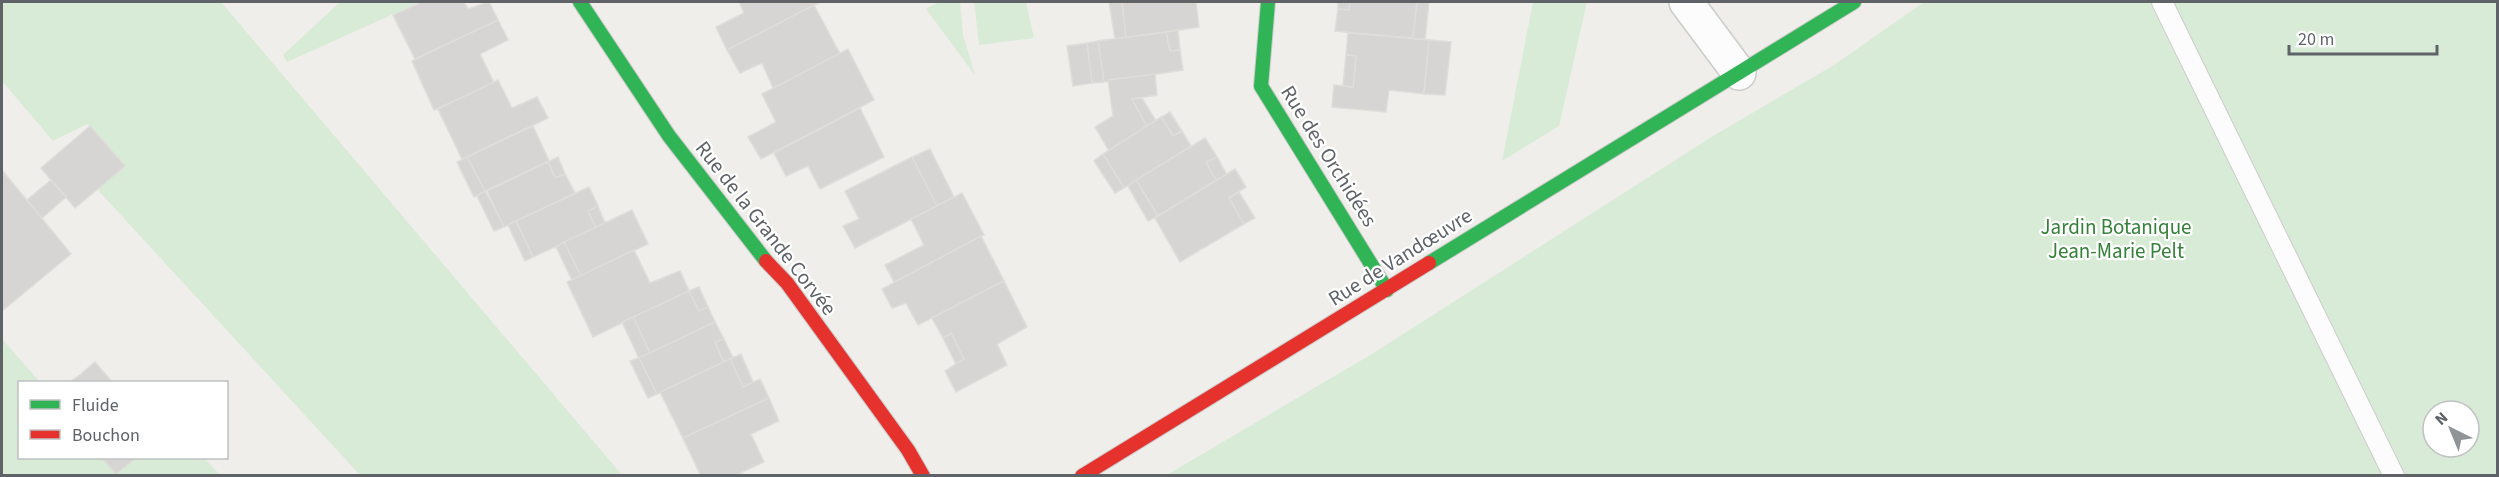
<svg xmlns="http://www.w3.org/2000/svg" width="2499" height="477" font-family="'Source Sans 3',sans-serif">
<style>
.green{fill:#d8ebd6;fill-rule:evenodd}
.building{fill:#d6d5d3;stroke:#deddd9;stroke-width:1.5}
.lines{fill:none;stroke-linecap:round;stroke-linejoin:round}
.lane-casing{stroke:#cbcccc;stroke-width:22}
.street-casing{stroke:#cbcccc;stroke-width:36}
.fast-casing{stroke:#cacacb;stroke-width:16}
.jam-casing{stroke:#cacacb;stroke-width:16}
.lane{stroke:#fdfcfc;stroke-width:20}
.street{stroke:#fdfcfc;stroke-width:33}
.fast{stroke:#30b455;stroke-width:14}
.jam{stroke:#e5322d;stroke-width:14}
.labels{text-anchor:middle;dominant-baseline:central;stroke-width:4.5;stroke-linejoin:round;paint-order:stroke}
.street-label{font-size:21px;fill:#5f6368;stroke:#fff}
.park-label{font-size:21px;fill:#348238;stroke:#fff}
</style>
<rect width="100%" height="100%" fill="#efeeea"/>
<g class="green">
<path d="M2,2H221L622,475H360L97,189L124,165L90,126L87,124L53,141L2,81Z"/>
<path d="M340,2H420L287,62L283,55Z"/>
<path d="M939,2H960L963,35L975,75L926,9Z"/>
<path d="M974,2H1026L1034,38L979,45Z"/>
<path d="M1533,2H1587L1559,126L1502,161Z"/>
<path d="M1924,2H2497V475L1165,476L1372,354L1713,136L1834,65ZM2433,411H2469V447H2433Z"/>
<path d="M2,339L40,382H20V458H102L116,474L136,458H204L220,475H2Z"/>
</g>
<g class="building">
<path d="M422,2H464L468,9L489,2L498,20L415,59L393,15Z"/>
<path d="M739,2H821L727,50L716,27L744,13Z"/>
<path d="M1109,2H1122L1126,38L1115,39Z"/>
<path d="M1122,2H1196L1199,27L1126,38Z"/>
<path d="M1338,2H1350L1349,10L1338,9Z"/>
<path d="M1350,2H1417L1413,38L1335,31L1338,9L1349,10Z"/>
<path d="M1417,2H1429L1425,40L1413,38Z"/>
<path d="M814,5L840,54L773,88L762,63L740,73L727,50Z"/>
<path d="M498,20L508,40L480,54L494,83L434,110L412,61Z"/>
<path d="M1178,30L1180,50L1170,51L1166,32Z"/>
<path d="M1166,32L1170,51L1180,50L1183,70L1104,82L1098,41Z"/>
<path d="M1348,33L1429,40L1424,94L1389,90L1386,112L1332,107L1334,85L1353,87L1356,56L1346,55Z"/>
<path d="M1429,40L1451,42L1445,95L1424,94Z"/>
<path d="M1098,41L1104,82L1092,83L1087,43Z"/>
<path d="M1087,43L1092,83L1073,86L1067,46Z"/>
<path d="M848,49L874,100L761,159L748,137L776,122L762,94Z"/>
<path d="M1346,55L1356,56L1353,87L1343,86Z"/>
<path d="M1155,74L1157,95L1132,99L1147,126L1109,151L1095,127L1113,116L1108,80Z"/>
<path d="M498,80L512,108L537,97L548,118L462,159L438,109Z"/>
<path d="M1142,98L1156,121L1147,126L1132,99Z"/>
<path d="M860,108L884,157L820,189L808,166L786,176L774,153Z"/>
<path d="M1170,112L1182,131L1173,136L1161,117Z"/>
<path d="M1161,117L1173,136L1182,131L1191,146L1124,188L1103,154Z"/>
<path d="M90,126L125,166L75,208L41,168Z"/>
<path d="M533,126L549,161L485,191L467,157Z"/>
<path d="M1205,138L1217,157L1206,162L1216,180L1158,216L1136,180Z"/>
<path d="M930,149L954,197L937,206L912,157Z"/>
<path d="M1103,154L1124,188L1115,193L1094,161Z"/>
<path d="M467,157L485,191L474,197L457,162Z"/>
<path d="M558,157L565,174L555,178L548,162Z"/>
<path d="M912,157L937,206L855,248L843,226L859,219L845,191Z"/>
<path d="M1217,157L1227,175L1216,180L1206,162Z"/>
<path d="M548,162L555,178L565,174L575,193L504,227L487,191Z"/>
<path d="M1235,169L1246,187L1229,198L1244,224L1180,262L1155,218Z"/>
<path d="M2,170L71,254L2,311Z"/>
<path d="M51,180L66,197L42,218L27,200Z"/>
<path d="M1136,180L1158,216L1148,221L1128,186Z"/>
<path d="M589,187L598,206L588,211L596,228L533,257L516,221Z"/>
<path d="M485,191L504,227L494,231L477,196Z"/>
<path d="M1239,192L1255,218L1244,224L1229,198Z"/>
<path d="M962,193L984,235L894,282L885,265L924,245L911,219Z"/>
<path d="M598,206L605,223L596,228L588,211Z"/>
<path d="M632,210L648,244L581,276L564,242Z"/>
<path d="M516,221L533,257L525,261L508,225Z"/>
<path d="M981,236L1004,281L918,325L906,303L892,308L882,289Z"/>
<path d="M564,242L581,276L572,280L556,247Z"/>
<path d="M634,250L650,283L680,271L689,291L593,337L567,282Z"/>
<path d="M1004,281L1027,327L997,344L1007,365L956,392L945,371L964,359L951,333L943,338L932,318Z"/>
<path d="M699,287L708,307L699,311L689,291Z"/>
<path d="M689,291L699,311L708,307L715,322L650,353L633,317Z"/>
<path d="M633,317L650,353L639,358L622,322Z"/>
<path d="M715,322L724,339L715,342L724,362L657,394L639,358Z"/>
<path d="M951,333L964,359L956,364L943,338Z"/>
<path d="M724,339L733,358L724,362L715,342Z"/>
<path d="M741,354L753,382L743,387L730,359Z"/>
<path d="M639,358L657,394L648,398L630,361Z"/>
<path d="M730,359L743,387L760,379L769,398L683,438L660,392Z"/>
<path d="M95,362L112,382H70L81,374Z"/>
<path d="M769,398L779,421L751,434L764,462L734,476H701L683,438Z"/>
<path d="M102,458H136L116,474Z"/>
</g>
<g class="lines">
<g class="lane-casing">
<path id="lane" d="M2162,2L2394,476"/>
</g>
<g class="street-casing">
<path id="street" d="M1686,2L1739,73"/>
</g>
<g class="fast-casing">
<g id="fast">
<path d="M580,2L669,136L766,261"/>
<path d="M1268,2L1261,86L1387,290"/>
<path d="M1429,263L1854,2"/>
</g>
</g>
<g class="jam-casing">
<g id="jam">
<path d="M766,261L787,283L908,450L923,476"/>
<path d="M1082,476L1429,263"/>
</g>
</g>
<use href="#lane" class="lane"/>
<use href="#street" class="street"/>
<use href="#fast" class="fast"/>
<use href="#jam" class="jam"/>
</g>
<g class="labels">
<g class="street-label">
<text transform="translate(1329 156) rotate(58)">Rue des Orchidées</text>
<text transform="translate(766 228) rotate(52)">Rue de la Grande Corvée</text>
<text transform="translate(1400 257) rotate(-32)">Rue de Vandœuvre</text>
</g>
<g class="park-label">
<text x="2116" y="227">Jardin Botanique<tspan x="2116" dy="24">Jean-Marie Pelt</tspan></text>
</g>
</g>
<rect width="2499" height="477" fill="none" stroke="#5f6368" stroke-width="6"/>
<rect x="18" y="381" width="210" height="78" fill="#ffffff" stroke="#bfc1c3" stroke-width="1.5"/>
<rect x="30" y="400" width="30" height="9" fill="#30b455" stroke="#bfc1c3" stroke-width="1.5"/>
<text x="72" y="411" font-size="18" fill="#5f6368">Fluide</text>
<rect x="30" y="430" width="30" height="9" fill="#e5322d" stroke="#bfc1c3" stroke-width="1.5"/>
<text x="72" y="441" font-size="18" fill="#5f6368">Bouchon</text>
<g transform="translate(2451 429) rotate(317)"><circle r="28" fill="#ffffff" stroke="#bfc1c3" stroke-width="1.5"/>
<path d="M0-4.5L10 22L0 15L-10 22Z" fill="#919496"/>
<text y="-9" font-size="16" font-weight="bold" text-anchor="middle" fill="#5f6368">N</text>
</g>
<path d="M2289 45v9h148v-9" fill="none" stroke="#5f6368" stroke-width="3"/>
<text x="2298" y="45" font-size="18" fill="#5f6368" stroke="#ffffff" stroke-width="4.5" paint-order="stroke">20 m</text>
</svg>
